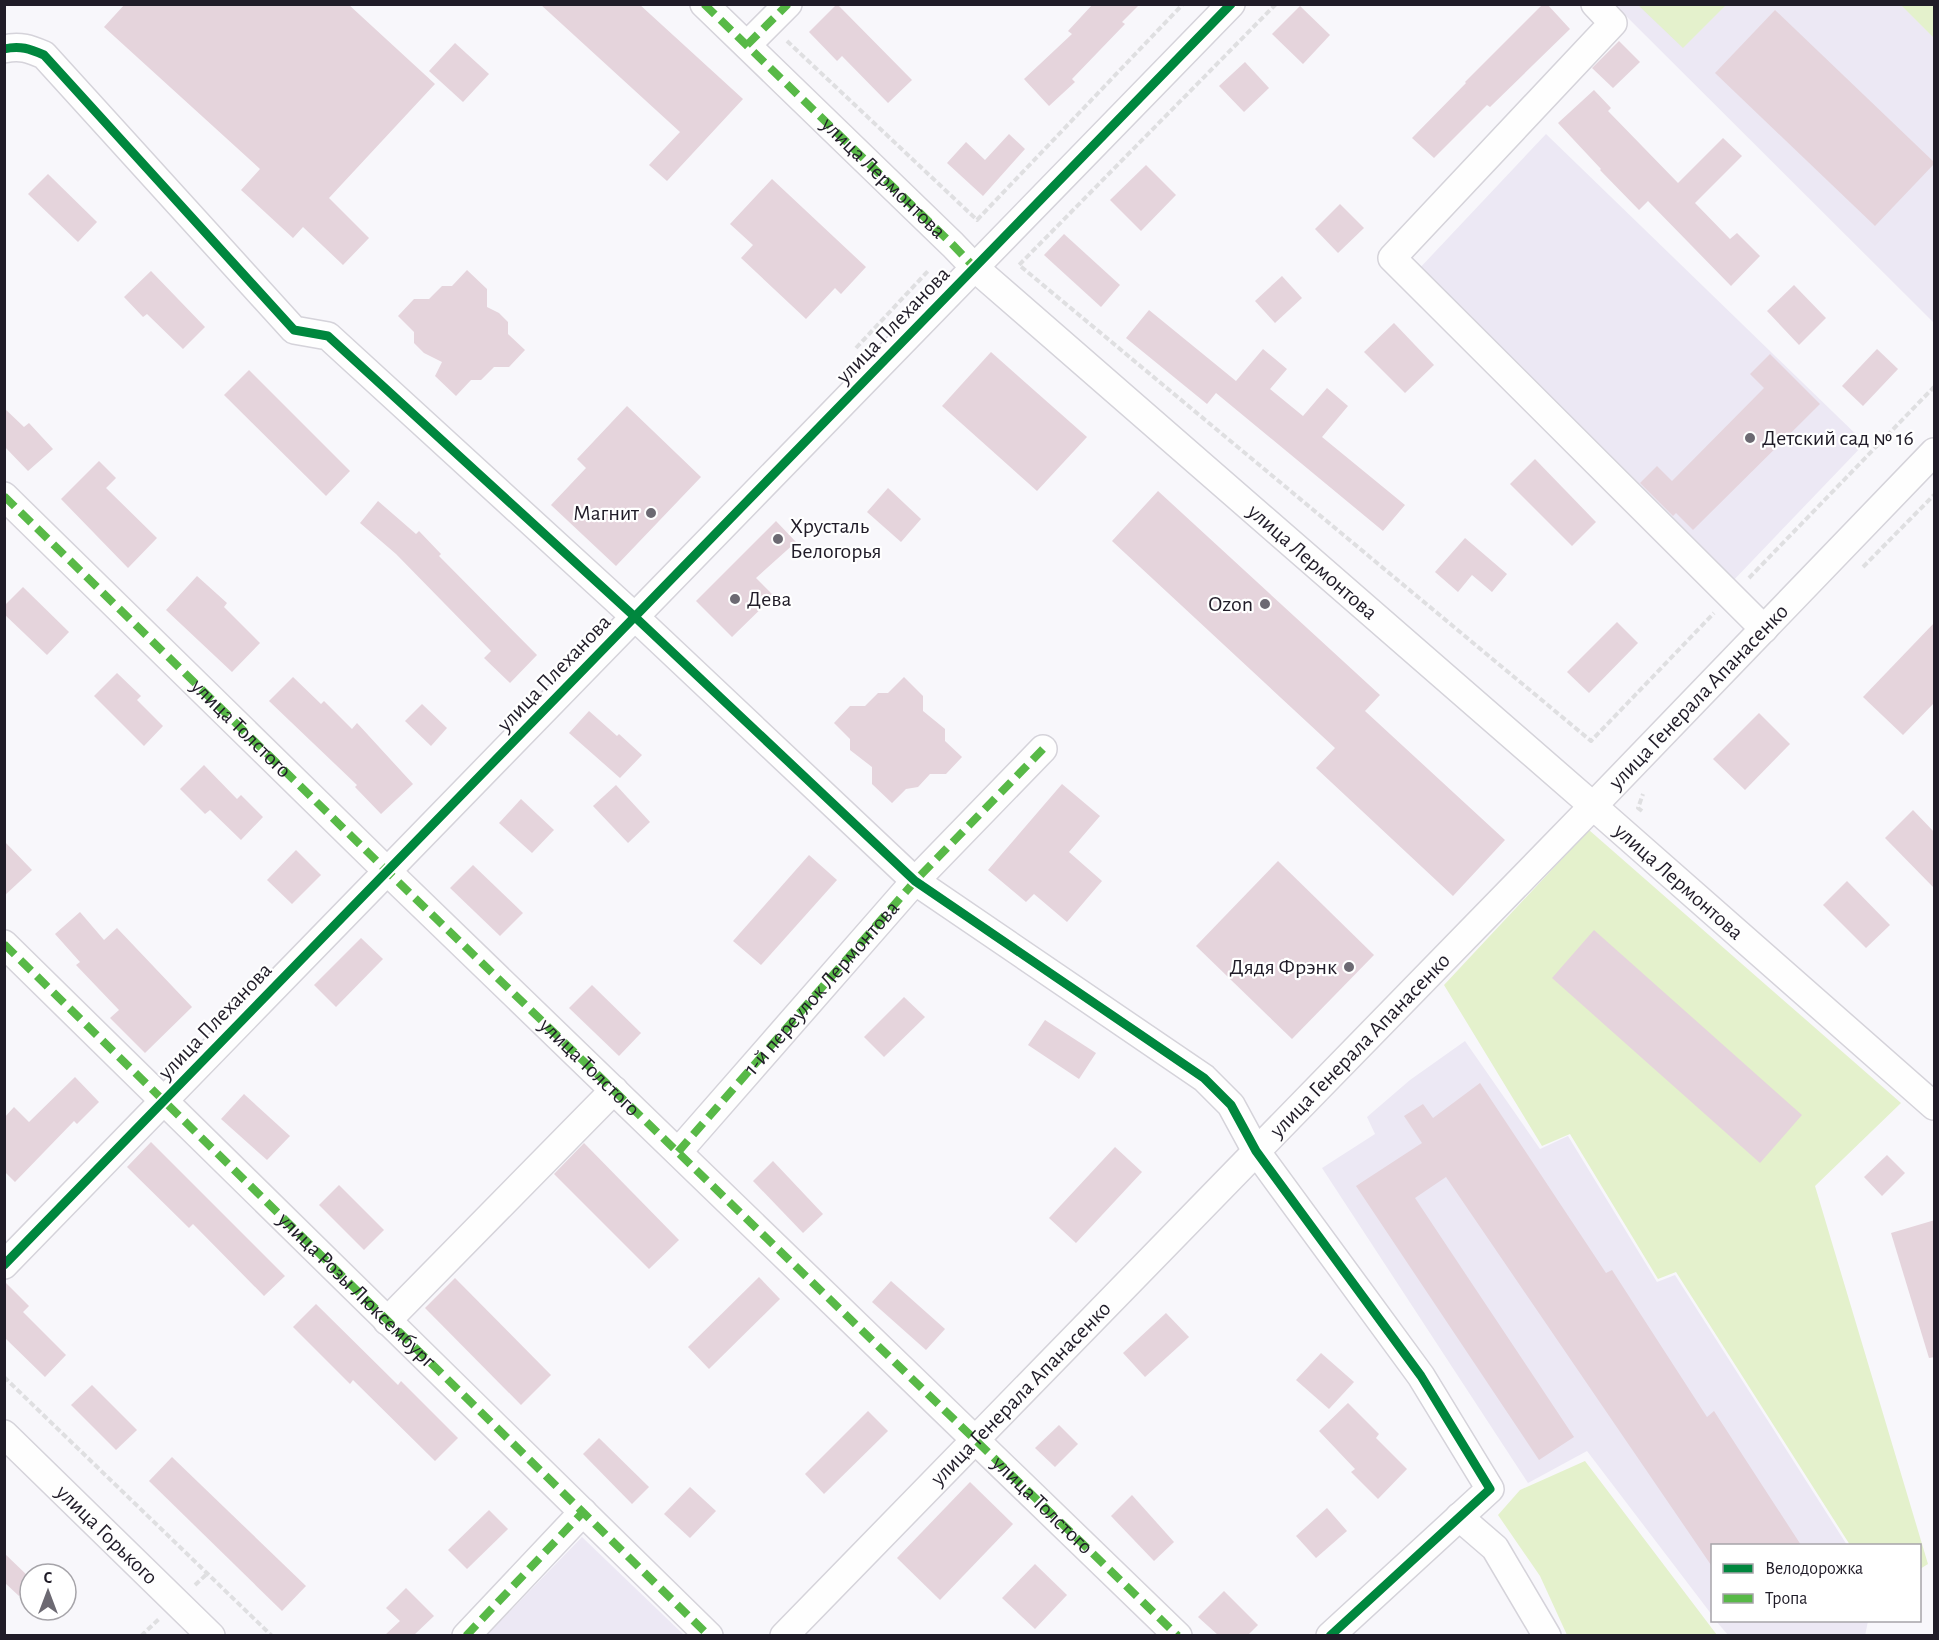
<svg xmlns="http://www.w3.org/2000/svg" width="1939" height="1640" font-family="'Alegreya Sans',sans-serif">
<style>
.built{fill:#ece8f4}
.green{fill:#e4f1cc}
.building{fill:#e5d4dc}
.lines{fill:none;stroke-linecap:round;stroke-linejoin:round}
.minor-casing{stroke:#d5d3da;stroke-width:30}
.path{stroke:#dfdfe1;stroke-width:4;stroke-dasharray:6 3;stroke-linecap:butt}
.minor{stroke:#fefefe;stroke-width:27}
.quiet{stroke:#58b947;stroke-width:8;stroke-dasharray:15 8;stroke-linecap:butt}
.cycleway-casing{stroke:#fff;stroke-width:13}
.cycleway{stroke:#00873e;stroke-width:9}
.poi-dot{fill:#6c6972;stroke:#fff;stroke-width:2}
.labels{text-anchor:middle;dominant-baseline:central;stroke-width:4.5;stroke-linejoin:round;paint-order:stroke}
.street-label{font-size:22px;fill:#201c28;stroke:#fff}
.poi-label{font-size:22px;fill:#201c28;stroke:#fff;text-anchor:start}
</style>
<rect width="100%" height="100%" fill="#f8f7fb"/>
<g class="built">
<path d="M1615,5H1934V323Z"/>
<path d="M1546,134L1865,443L1730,584L1417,271Z"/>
<path d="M1465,1041L1540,1149L1568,1136L1657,1282L1675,1275L1847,1545L1712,1546V1615L1587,1451L1528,1483L1322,1168L1375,1134L1367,1117L1410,1080Z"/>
<path d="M582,1537L684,1635H487Z"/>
<path d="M1716,1621H1868L1865,1636L1728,1635Z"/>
</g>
<g class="green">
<path d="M1638,5H1726L1683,48Z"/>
<path d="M1901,5H1934V38Z"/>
<path d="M1589,830L1901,1103L1815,1186L1928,1564L1920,1569V1546L1850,1545L1676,1272L1658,1279L1570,1134L1542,1146L1444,985Z"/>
<path d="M1585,1461L1717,1635H1567L1540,1576L1498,1515L1520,1490Z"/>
</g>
<g class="building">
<path d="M125,4H348L435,84L329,198L369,238L343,265L303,227L293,238L241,190L260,169L104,27Z"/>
<path d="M540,4H639L743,99L667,181L649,165L680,132Z"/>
<path d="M837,4L912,80L888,103L842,56L837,61L809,32Z"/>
<path d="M1093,4H1140L1122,22L1125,24L1072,79L1075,82L1049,106L1024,79L1072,34L1068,31Z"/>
<path d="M1543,4H1547L1570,29L1490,107L1487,105L1434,158L1412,138L1466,83L1465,82Z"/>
<path d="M1300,6L1330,35L1303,64L1272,34Z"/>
<path d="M1775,10L1935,163L1875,226L1715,73Z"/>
<path d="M1619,41L1640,62L1613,88L1592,68Z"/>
<path d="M455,43L489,74L463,102L429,71Z"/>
<path d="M1245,62L1269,88L1244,112L1219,86Z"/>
<path d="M1594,90L1611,108L1608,111L1678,183L1723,138L1742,156L1695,203L1730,239L1737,233L1760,256L1731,286L1648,201L1639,210L1600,170L1601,169L1558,123Z"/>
<path d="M1009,134L1025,149L983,196L947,163L966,142L985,160Z"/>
<path d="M1146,165L1176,195L1141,231L1110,200Z"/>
<path d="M48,174L97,222L78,242L28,194Z"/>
<path d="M772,179L866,267L841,294L835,288L806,319L741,258L753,245L730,224Z"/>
<path d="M1340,204L1364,228L1338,253L1315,229Z"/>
<path d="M1064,234L1120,285L1101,307L1044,255Z"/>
<path d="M467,270L487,289V307L499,313L508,322V334L525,350L509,367H494L481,380H471L456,396L435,376L442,362L424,353L414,343V332L398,316L414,299H429L442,286H452Z"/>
<path d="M151,271L205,327L183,349L147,314L143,317L124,297Z"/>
<path d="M1282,276L1302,298L1275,323L1255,301Z"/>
<path d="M1794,285L1826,318L1799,345L1767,311Z"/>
<path d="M1149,310L1236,381L1263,349L1287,369L1270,389L1303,416L1327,388L1348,406L1322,437L1405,505L1383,531L1216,393L1207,404L1126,338Z"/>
<path d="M1394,323L1434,365L1405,393L1364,352Z"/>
<path d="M1877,349L1898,369L1863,406L1842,386Z"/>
<path d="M991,352L1087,437L1037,491L942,406Z"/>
<path d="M1770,354L1820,404L1693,530L1676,513L1673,516L1640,483L1657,466L1672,481L1764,388L1750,374Z"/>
<path d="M249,370L350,471L326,496L224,395Z"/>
<path d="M627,406L701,477L616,566L551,505L586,468L577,459Z"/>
<path d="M4,408L24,427L29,423L53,449L28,471L4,446Z"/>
<path d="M1535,459L1596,522L1572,546L1510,484Z"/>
<path d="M99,461L116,478L106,488L157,538L128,568L61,499Z"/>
<path d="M888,488L921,519L901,542L867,512Z"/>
<path d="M1158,491L1380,695L1365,711L1505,840L1453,896L1316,768L1335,748L1112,541Z"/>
<path d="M378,501L416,534L419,531L441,554L439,556L537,655L510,683L484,658L491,651L396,554L360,523Z"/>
<path d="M776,521L796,542L756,578L774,596L732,637L696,601Z"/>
<path d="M1465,538L1507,574L1492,592L1472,575L1458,592L1435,572Z"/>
<path d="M197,576L227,603L224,607L260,643L232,672L166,610Z"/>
<path d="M23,587L69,632L47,655L4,614V606Z"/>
<path d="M1617,622L1638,643L1589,693L1567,672Z"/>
<path d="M1935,622V702L1903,735L1863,697Z"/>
<path d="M117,673L141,696L137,700L163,726L144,746L94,696Z"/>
<path d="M293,677L321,704L324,701L352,729L357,723L413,784L381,814L355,787L357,785L269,701Z"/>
<path d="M904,677L923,696V711L945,729V741L962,757L946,774H930L918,787L906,789L892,803L872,784V767L850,750V739L834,723L850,706H865L878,693H888Z"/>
<path d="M422,704L447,728L431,746L405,721Z"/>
<path d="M589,711L617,736L619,734L642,755L620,778L569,733Z"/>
<path d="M1759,713L1790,744L1745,790L1713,759Z"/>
<path d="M204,765L237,799L241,795L263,817L241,840L210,810L205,814L180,789Z"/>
<path d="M1062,784L1100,816L1069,852L1102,881L1067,922L1034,894L1026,902L988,870Z"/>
<path d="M616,785L650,822L628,843L593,806Z"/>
<path d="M521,799L554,830L532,853L499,823Z"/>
<path d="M1913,810L1935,833V889L1885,838Z"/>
<path d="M4,841L32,870L4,896Z"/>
<path d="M296,850L321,875L292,904L267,880Z"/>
<path d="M809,855L837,880L761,965L733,941Z"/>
<path d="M1278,861L1374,955L1292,1039L1196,946Z"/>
<path d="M473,865L523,913L500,936L450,888Z"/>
<path d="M1847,881L1890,925L1866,948L1823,905Z"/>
<path d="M80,912L104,940L117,928L192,1007L145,1053L110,1018L119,1010L76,965L80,962L55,934Z"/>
<path d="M1594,930L1802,1115L1760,1163L1552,978Z"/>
<path d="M361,938L383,959L336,1007L314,985Z"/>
<path d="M592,985L641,1033L619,1056L569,1008Z"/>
<path d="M904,997L925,1017L884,1057L864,1037Z"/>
<path d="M1045,1020L1096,1053L1079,1079L1028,1045Z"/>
<path d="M75,1077L99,1102L77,1124L74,1121L15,1182L4,1171V1118L14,1107L29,1122Z"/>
<path d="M1480,1083L1606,1273L1612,1270L1707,1417L1714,1411L1801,1545H1713V1568L1446,1177L1415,1198L1574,1437L1539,1460L1356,1186L1422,1143L1404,1116L1423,1104L1433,1118Z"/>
<path d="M244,1094L290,1136L267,1160L221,1119Z"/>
<path d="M151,1142L285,1276L264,1296L193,1224L189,1228L127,1167Z"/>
<path d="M584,1143L679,1240L649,1269L554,1174Z"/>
<path d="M1115,1147L1142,1172L1076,1243L1049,1218Z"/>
<path d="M1887,1155L1905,1173L1882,1196L1864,1177Z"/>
<path d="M773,1161L823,1214L803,1233L753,1181Z"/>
<path d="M339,1185L384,1230L364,1250L319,1205Z"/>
<path d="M1935,1220V1357L1929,1358L1891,1233Z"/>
<path d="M759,1277L780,1299L709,1369L688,1347Z"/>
<path d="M455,1278L551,1375L521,1405L425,1308Z"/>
<path d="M4,1281L29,1306L23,1312L66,1355L45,1377L4,1337Z"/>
<path d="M891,1281L945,1329L926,1350L872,1302Z"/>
<path d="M316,1304L398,1385L401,1381L458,1438L435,1461L353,1380L350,1384L293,1327Z"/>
<path d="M1166,1313L1189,1337L1145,1377L1123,1353Z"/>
<path d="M1321,1353L1354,1382L1329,1409L1296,1380Z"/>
<path d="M92,1385L137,1430L116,1450L71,1405Z"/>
<path d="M1348,1403L1379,1434L1376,1438L1407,1469L1378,1499L1351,1472L1355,1469L1319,1431Z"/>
<path d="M868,1411L888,1431L824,1494L805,1474Z"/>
<path d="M1059,1425L1078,1444L1055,1467L1035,1448Z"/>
<path d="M599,1438L649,1487L632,1504L583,1454Z"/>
<path d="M172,1457L306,1586L282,1611L149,1481Z"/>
<path d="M970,1482L1013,1524L940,1600L897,1558Z"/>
<path d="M690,1487L716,1511L690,1538L664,1514Z"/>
<path d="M1132,1495L1174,1542L1154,1561L1111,1516Z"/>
<path d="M1327,1508L1347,1531L1316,1558L1296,1536Z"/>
<path d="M489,1510L508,1529L467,1569L448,1550Z"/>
<path d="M4,1553L30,1578V1585L19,1596L4,1582Z"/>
<path d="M1035,1564L1067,1595L1035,1629L1002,1598Z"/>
<path d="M406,1588L434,1616L414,1635H385L400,1621L386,1608Z"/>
<path d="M1224,1591L1258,1625L1248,1635H1218L1198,1617Z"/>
</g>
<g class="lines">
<g class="minor-casing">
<g id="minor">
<path id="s1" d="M704,4L953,245L975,268L1593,806L1934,1106"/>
<path d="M1595,4L1613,23L1392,258L1764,629"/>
<path d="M747,45L788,4"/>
<path d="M4,49C20,45 30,49 44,55L294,330L328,336L635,617L915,881L1204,1078L1231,1105L1256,1151L1421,1376L1490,1489L1330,1636"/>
<path d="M4,496L388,872L1178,1636"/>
<path d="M4,944L709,1636"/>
<path d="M678,1152L915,881L1043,749"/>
<path d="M4,1265L1231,4"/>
<path d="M387,1321L614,1090"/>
<path id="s2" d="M4,1434L211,1636"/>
<path d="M1459,1517L1495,1548L1547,1636"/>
<path d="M466,1636L583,1512"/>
<path id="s3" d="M784,1636L1593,806L1934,452"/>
</g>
</g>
<g class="path">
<path d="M1276,4L1019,265L1591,741L1714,613"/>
<path d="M787,41L977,220L1183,4"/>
<path d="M856,348L928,271"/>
<path d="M1863,567L1934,495"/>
<path d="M1749,578L1934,387"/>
<path d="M1642,811L1638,808L1643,794"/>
<path d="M4,1377L272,1636"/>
<path d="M195,1585L208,1573"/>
<path d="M141,1636L159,1619"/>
</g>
<use href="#minor" class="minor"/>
<g class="quiet">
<path id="s4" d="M704,4L953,245L975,268"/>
<path d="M747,45L788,4"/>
<path id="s5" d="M4,496L388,872L1178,1636"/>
<path id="s6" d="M4,944L709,1636"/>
<path id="s7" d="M678,1152L915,881L1043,749"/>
<path d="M466,1636L583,1512"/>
</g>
<g class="cycleway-casing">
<g id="cycleway">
<path d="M4,49C20,45 30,49 44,55L294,330L328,336L635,617L915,881L1204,1078L1231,1105L1256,1151L1421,1376L1490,1489L1330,1636"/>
<path d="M4,1265L1231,4"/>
</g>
</g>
<use href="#cycleway" class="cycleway"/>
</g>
<g class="poi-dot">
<circle cx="1750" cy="438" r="6"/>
<circle cx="651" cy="513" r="6"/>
<circle cx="778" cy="539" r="6"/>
<circle cx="735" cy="599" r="6"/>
<circle cx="1265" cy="604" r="6"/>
<circle cx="1349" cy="967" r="6"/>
</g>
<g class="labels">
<g class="street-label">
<text stroke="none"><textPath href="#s4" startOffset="250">улица Лермонтова</textPath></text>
<text transform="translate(893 325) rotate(-46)">улица Плеханова</text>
<text stroke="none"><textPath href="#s1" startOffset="826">улица Лермонтова</textPath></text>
<text transform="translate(554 673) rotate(-46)">улица Плеханова</text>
<text stroke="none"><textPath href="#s3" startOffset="1311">улица Генерала Апанасенко</textPath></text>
<text stroke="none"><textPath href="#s5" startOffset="332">улица Толстого</textPath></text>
<text stroke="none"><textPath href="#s1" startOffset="1312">улица Лермонтова</textPath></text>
<text stroke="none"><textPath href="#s7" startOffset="218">1-й переулок Лермонтова</textPath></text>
<text transform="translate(215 1021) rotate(-46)">улица Плеханова</text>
<text stroke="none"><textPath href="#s3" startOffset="825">улица Генерала Апанасенко</textPath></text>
<text stroke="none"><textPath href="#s5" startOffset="818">улица Толстого</textPath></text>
<text stroke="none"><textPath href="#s6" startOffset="494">улица Розы Люксембург</textPath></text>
<text stroke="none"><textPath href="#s3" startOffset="339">улица Генерала Апанасенко</textPath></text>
<text stroke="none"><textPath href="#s5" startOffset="1448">улица Толстого</textPath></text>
<text stroke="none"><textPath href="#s2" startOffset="144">улица Горького</textPath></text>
</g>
<g class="poi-label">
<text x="1762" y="438">Детский сад № 16</text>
<text x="639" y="513" text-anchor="end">Магнит</text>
<text x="790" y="526">Хрусталь<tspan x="790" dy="25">Белогорья</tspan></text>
<text x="747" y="599">Дева</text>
<text x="1253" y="604" text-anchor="end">Ozon</text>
<text x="1337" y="967" text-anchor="end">Дядя Фрэнк</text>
</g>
</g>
<rect width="1939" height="1640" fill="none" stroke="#201c28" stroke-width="12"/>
<rect x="1711" y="1544" width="210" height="78" fill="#ffffff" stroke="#a6a4a9" stroke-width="1.5"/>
<rect x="1723" y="1564" width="30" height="9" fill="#00873e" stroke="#a6a4a9" stroke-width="1.5"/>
<text x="1765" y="1574" font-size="18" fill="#201c28">Велодорожка</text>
<rect x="1723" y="1594" width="30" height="9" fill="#58b947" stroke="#a6a4a9" stroke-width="1.5"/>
<text x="1765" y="1604" font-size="18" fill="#201c28">Тропа</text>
<g transform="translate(48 1592)"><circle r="28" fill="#ffffff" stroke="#a6a4a9" stroke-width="1.5"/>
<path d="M0-4.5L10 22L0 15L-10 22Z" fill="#6c6972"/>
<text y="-9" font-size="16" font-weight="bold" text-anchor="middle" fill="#201c28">С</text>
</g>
</svg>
